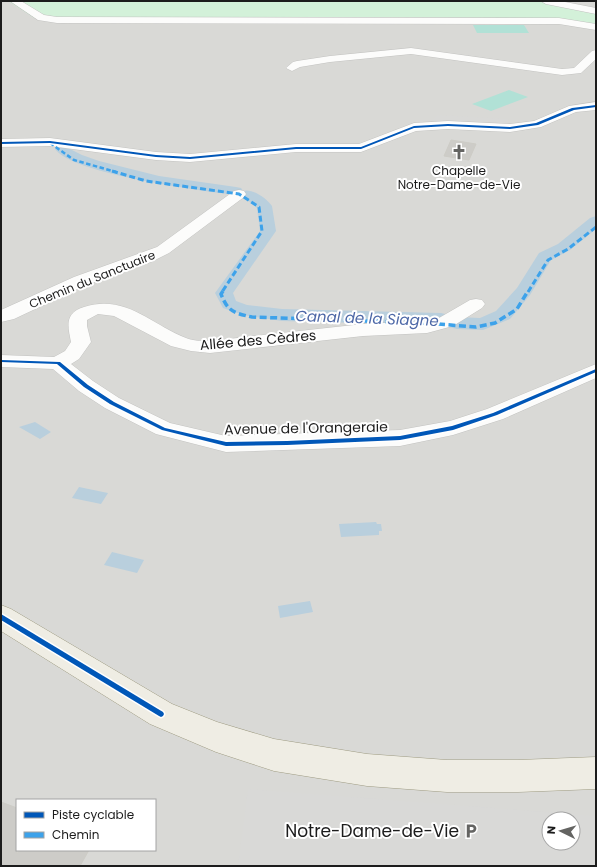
<svg xmlns="http://www.w3.org/2000/svg" width="597" height="867" font-family="Poppins,sans-serif">
<style>
.residential{fill:#d9d9d6;fill-rule:evenodd}
.park{fill:#d3f1d9}
.pitch{fill:#b1e1d6}
.parking{fill:#d9d9d7;fill-rule:evenodd}
.water{fill:#b9cfdd}
.lines{fill:none;stroke-linecap:round;stroke-linejoin:round}
.canal{fill:#b9cfdd;fill-rule:evenodd}
.building{fill:#cdccc8;stroke:#cdccc6}
.minor-casing{stroke:#c3c3c1;stroke-width:1}
.major-casing{stroke:#9f9c83;stroke-width:1}
.minor{fill:#fcfcfb;fill-rule:evenodd}
.major{fill:#efede4;fill-rule:evenodd}
.quiet-far2{stroke:#3da2ea;stroke-width:2.5;stroke-dasharray:4.5 2.5;stroke-linecap:butt}
.quiet-far1{stroke:#3da2ea;stroke-width:3;stroke-dasharray:6 3;stroke-linecap:butt}
.quiet{stroke:#3da2ea;stroke-width:3.5;stroke-dasharray:7 3.5;stroke-linecap:butt}
.cycleway-casing{stroke:#fff;stroke-width:3}
.cycleway{fill:#0057b8;fill-rule:evenodd}
.labels{text-anchor:middle;dominant-baseline:central;stroke-width:4;stroke-linejoin:round;paint-order:stroke}
.far-poi-label{font-size:12px;fill:#1c1c1c;stroke:#fff}
.far-street-label{font-size:12px;fill:#1c1c1c;stroke:#fff}
.street-label{font-size:14px;fill:#1c1c1c;stroke:#fff}
.water-label{font-size:15px;font-style:italic;fill:#4d68a7;stroke:#fff}
.near-poi-label{font-size:17px;fill:#1c1c1c;stroke:#fff;text-anchor:end}
</style>
<rect width="100%" height="100%" fill="#eaeae5"/>
<path class="residential" d="M1,1H596V866H1ZM17,800H155V850H17ZM549,819H573V843H549Z"/>
<path class="park" d="M8,1H537L596,12V26L563,20L34,18Z"/>
<g class="pitch">
<path d="M473,25H524L529,33H477Z"/>
<path d="M509,90L528,97L491,111L472,104Z"/>
</g>
<g class="parking">
<path d="M437,115L508,119L509,125L430,121Z"/>
<path d="M248,789L596,816V866H238ZM549,819H573V843H549Z"/>
</g>
<g class="water">
<path d="M35,422L51,432L40,439L19,427Z"/>
<path d="M79,487L108,493L101,504L72,498Z"/>
<path d="M376,522L377,524H381L382,531H379V535L341,537L339,524Z"/>
<path d="M112,552L144,560L137,573L104,565Z"/>
<path d="M310,601L313,612L280,618L278,606Z"/>
</g>
<g class="lines">
<path class="canal" d="M62,145L82,155L99,161L159,176L236,187L241,188L243,191C252,188 266,198 272,206L276,231L233,293L236,301L247,305L282,309L441,313L457,317L480,318L496,311L517,288L539,253L558,244L590,218L596,216V229L570,250L551,260L530,295L510,319L483,330L457,329L441,325L282,321L243,315L223,308L215,293L260,231L257,208L240,194L236,195C203,191 72,174 55,149L57,146Z"/>
</g>
<g class="building">
<path d="M451,140L476,144L469,160L444,156Z"/>
<path d="M1,802L17,808V854L20,850H89L80,866H1Z"/>
</g>
<g class="lines">
<g class="minor-casing">
<g id="minor">
<path d="M10,1H21L44,15L57,17L559,18L596,24V30L559,24L57,23L38,20Z"/>
<path d="M541,1H560L596,8V14L546,4Z"/>
<path d="M411,48L562,69L574,68L592,51L596,50V59L581,73L562,75L411,54L330,62L300,67L292,71L286,68L293,62L297,61L330,56Z"/>
<path d="M596,102V110L576,112L541,127L510,132L448,129L416,131L361,152H296L190,162L156,160L50,146L1,147V139L50,138L156,152L190,154L296,144H359L414,123L448,121L510,124L534,121L569,106Z"/>
<path d="M239,190L244,191L246,194L244,197L169,253L151,262L86,285L14,319L1,322V310L74,277L157,247L234,191Z"/>
<path d="M476,299L482,300L485,304L482,308L453,326L427,333L363,336L210,353L191,351L171,346L114,316L98,314L87,320V326L91,342L79,359L71,364L93,381L119,398L170,423L226,436L400,430L450,421L487,409L596,364V378L503,419L453,435L400,446L226,452L156,434L105,408L79,391L53,369L1,367V355L54,357L65,351L71,342C68,327 64,313 84,307C126,294 150,324 186,338C193,341 202,341 210,341L363,324L427,321L439,318L470,300Z"/>
</g>
</g>
<g class="major-casing">
<path id="major" d="M1,605L11,609L172,704L217,722L274,739L367,754L447,760H518L596,757V789L518,792H447L367,786L274,771L216,752L150,724L1,631Z"/>
</g>
<use href="#minor" class="minor"/>
<use href="#major" class="major"/>
<path class="quiet-far2" d="M50,143L74,160L116,172"/>
<g class="quiet-far1">
<path d="M112,171L146,181L239,194L259,207L262,231L222,292"/>
<path d="M528,292L548,260L568,249L596,227"/>
</g>
<path class="quiet" d="M223,291L221,294C228,312 234,313 252,317L425,323L476,327L495,323L517,309L528,291"/>
<g class="cycleway-casing">
<g id="cycleway">
<path d="M596,105V107L574,110L538,125L510,129L448,126L414,128L361,149H296L190,159L156,157L50,143L1,144V142L50,141L156,155L190,157L296,147H361L414,126L448,124L510,127L536,123L572,108Z"/>
<path d="M1,360L60,362L88,385L114,402L165,428L226,442L287,441L400,436L452,426L493,413L596,369V372L497,415L453,430L400,440L287,445L226,446L162,430L110,404L84,387L57,364L1,362Z"/>
<path d="M1,614L163,712L164,714L163,716L161,717L159,716L1,620Z"/>
</g>
</g>
<use href="#cycleway" class="cycleway"/>
</g>
<defs>
<g id="church-bare" transform="scale(1.2)"><path d="M-1.2-6h2.4v3.5h3.3v2.4h-3.3V6h-2.4V-.1h-3.3v-2.4h3.3Z" fill="#646462" stroke="#fff" stroke-width="2.5" paint-order="stroke"/></g>
<g id="parking-bare" transform="scale(1.2)"><path d="M-3.5-5.5H1a3.5 3.5 0 0 1 0 7H-1V5.5H-3.5ZM-1-3.4V-.6H.8a1.4 1.4 0 0 0 0-2.8Z" fill="#646462" stroke="#fff" stroke-width="2.5" paint-order="stroke"/></g>
</defs>
<g fill-rule="evenodd">
<use href="#church-bare" x="459" y="152"/>
<use href="#parking-bare" x="471" y="831"/>
</g>
<g class="labels">
<g class="far-poi-label">
<text x="459" y="170">Chapelle<tspan x="459" dy="14">Notre-Dame-de-Vie</tspan></text>
</g>
<g class="far-street-label">
<text transform="translate(92 279) rotate(-22)">Chemin du Sanctuaire</text>
</g>
<g class="street-label">
<text transform="translate(258 340) rotate(-5)">Allée des Cèdres</text>
<text transform="translate(306 428) rotate(-1)">Avenue de l'Orangeraie</text>
</g>
<g class="water-label">
<text transform="translate(367 318) rotate(2)">Canal de la Siagne</text>
</g>
<g class="near-poi-label">
<text x="459" y="831">Notre-Dame-de-Vie</text>
</g>
</g>
<rect width="597" height="867" fill="none" stroke="#1c1c1c" stroke-width="4"/>
<rect x="16" y="799" width="140" height="52" fill="#ffffff" stroke="#a4a4a4"/>
<rect x="24" y="812" width="20" height="6" fill="#0057b8" stroke="#a4a4a4"/>
<text x="52" y="819" font-size="12" fill="#1c1c1c">Piste cyclable</text>
<rect x="24" y="832" width="20" height="6" fill="#3da2ea" stroke="#a4a4a4"/>
<text x="52" y="839" font-size="12" fill="#1c1c1c">Chemin</text>
<g transform="translate(561 831) rotate(275)"><circle r="19" fill="#ffffff" stroke="#a4a4a4"/>
<path d="M0-3L7 15L0 10L-7 15Z" fill="#646462"/>
<text y="-6" font-size="11" font-weight="bold" text-anchor="middle" fill="#1c1c1c">N</text>
</g>
</svg>
